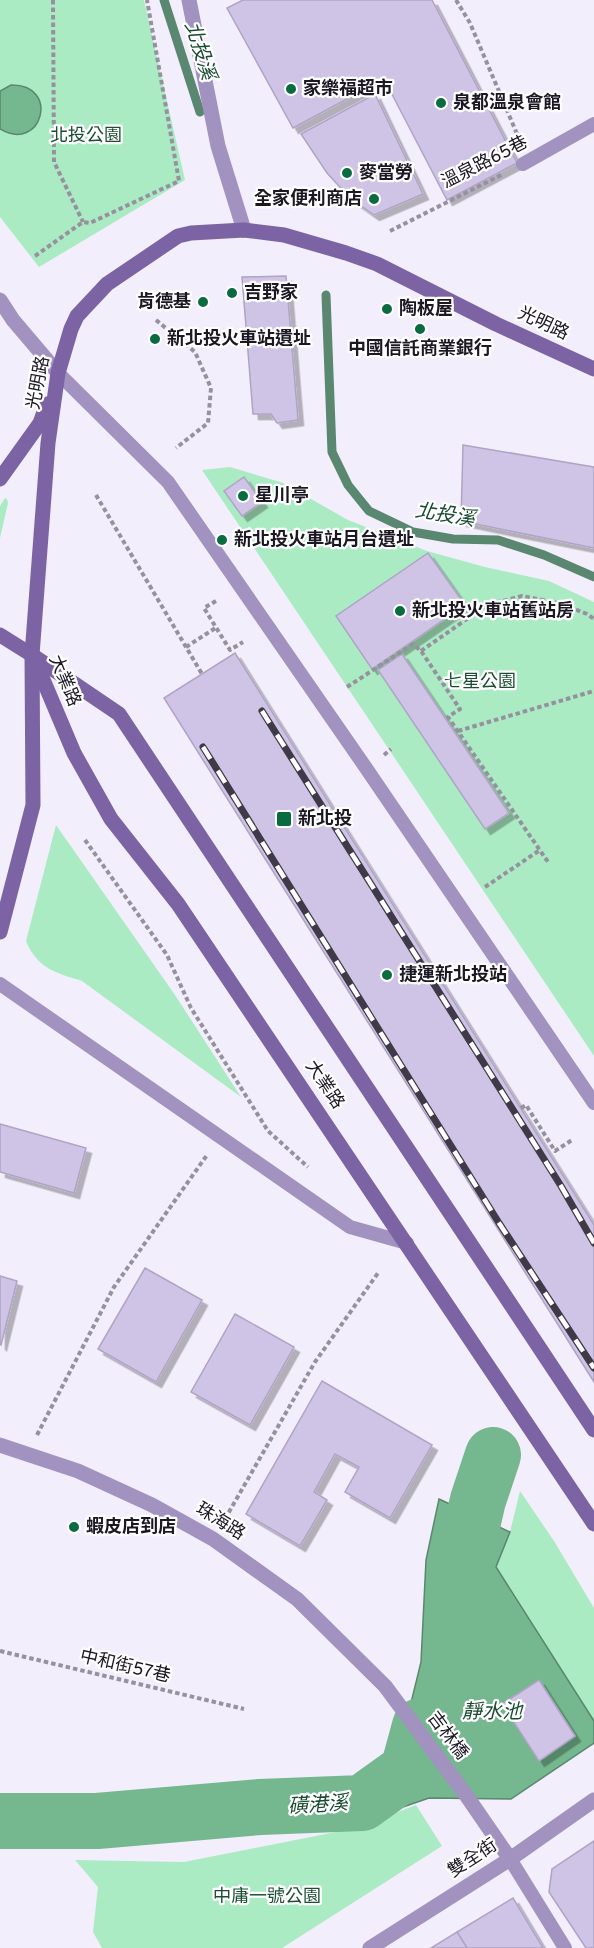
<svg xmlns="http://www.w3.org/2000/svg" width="594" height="1948" font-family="Overpass,'Noto Sans TC',sans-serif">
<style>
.green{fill:#abebc3}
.water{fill:#75b78f;stroke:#5a876f;stroke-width:1.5}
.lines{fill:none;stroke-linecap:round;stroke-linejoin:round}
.stream{stroke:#5a876f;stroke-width:9}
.river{stroke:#75b78f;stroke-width:56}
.building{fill:#cfc4e6;stroke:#afa4c5;stroke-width:1.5;filter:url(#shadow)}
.path{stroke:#96919f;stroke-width:4;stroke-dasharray:4.5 3;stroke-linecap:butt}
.lane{stroke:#a192bf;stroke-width:14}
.street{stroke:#a192bf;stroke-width:15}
.secondary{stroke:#7b63a4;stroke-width:15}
.rail-casing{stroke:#3f3a47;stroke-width:7}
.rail{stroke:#fff;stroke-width:4.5;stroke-dasharray:14;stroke-linecap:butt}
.poi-dot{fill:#0a6b40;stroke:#fff;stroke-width:2}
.labels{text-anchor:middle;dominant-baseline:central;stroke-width:4.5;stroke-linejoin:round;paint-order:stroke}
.poi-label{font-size:18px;font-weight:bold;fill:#1b1723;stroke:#fff;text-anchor:start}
.park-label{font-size:18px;fill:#1b4e33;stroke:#fff}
.street-label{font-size:18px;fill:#1b1723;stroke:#fff}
.water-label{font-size:20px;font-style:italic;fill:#184b30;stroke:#fff}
</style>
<defs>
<filter id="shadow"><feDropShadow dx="5.5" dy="5.5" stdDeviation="0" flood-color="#0004"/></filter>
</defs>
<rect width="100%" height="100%" fill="#f3eefc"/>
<g class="green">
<path d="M0,0H144L185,180L39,267L0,217Z"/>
<path d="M230,467L283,483L348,520L427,551L485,567L549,581L594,602V1056L202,470Z"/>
<path d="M5,498L7,499L8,503L0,538V506Z"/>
<path d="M56,825L175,995L241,1097L82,981C56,973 37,968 26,941Z"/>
<path d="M520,1491L554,1541L594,1608V1743L496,1567L510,1532Z"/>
<path d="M416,1805L442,1846L282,1948H102L93,1932L98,1887L75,1860L184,1862L356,1828Z"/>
</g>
<g class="water">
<path d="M11,85C61,84 42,154 0,129V91Z"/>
<path d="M439,1499L510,1532L496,1567L594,1721V1743L511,1799L429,1798L397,1809L374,1774L398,1756L421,1662L426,1560Z"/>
</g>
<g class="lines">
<g class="stream">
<path d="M164,0L200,112"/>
<path d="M326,295L332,452L348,485L369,511L413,532L453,539L498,540L544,555L594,577"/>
</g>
<g class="river">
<path d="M457,1590L478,1500L493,1455"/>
<path d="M0,1821H97L260,1807L362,1803L408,1770L420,1726"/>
</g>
</g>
<g class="building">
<path d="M243,0H432L517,163L447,200L384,79L293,128L227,8Z"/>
<path d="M375,94L423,194L374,215L350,198L327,173L301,134Z"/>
<path d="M286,276L298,420L277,423L271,414H253L242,277Z"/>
<path d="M463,445L594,467V548L461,521Z"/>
<path d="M244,477L262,502L242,516L224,491Z"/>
<path d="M428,553L465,605L372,669L336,616Z"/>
<path d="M235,653L594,1225V1382L164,698Z"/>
<path d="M402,654L509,813L485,829L378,670Z"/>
<path d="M0,1124L86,1148L74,1193L0,1172Z"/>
<path d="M145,1268L202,1300L156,1382L98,1349Z"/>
<path d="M0,1276L17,1281L1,1345L0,1344Z"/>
<path d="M235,1314L294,1347L250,1425L191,1392Z"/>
<path d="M322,1381L432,1445L390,1518L345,1492L359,1467L335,1454L314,1492L327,1500L300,1546L246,1514Z"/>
<path d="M539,1680L575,1736L539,1761L502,1704Z"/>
<path d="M594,1841V1948H586L549,1892L552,1869Z"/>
<path d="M513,1898L543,1948H467L457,1932Z"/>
<path d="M457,1932L467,1948H431Z"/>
</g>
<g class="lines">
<g class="path">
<path d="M53,0L54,162L83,222"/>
<path d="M456,0L470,23L520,141"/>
<path d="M390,231L503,174"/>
<path d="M35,256L83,222L90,223L179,181L147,0"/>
<path d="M156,320L195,352L211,388L208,423L176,448"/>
<path d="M96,495L202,674"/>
<path d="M216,601L204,608L230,650L243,642"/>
<path d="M186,647L217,627"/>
<path d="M421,651L487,605L522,596L559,603L587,614L594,619"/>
<path d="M347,687L413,644L421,651L460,709L448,717L548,862"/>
<path d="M458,731L594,691"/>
<path d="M384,755L391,749"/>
<path d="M85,840L167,955L191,1008L268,1131L308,1167"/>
<path d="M485,887L540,850"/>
<path d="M521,1108L526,1105L555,1151L572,1140"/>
<path d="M37,1435L114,1287L207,1155"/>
<path d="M225,1519L315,1362L378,1273"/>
<path d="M0,1651L244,1709"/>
</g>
<g class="lane">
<path d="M523,164L594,124"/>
<path d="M58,373L168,482L366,768L594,1103"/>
<path d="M0,984L350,1227L407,1243"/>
<path d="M510,1859L565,1948"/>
</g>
<g class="street">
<path d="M189,0L218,146L244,230"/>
<path d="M0,300L13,320L58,373"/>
<path d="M0,1445L78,1471L152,1505L213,1539L297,1599L385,1686L466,1795L510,1859"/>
<path d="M370,1948L510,1859L594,1800"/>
</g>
<g class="secondary">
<path d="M0,479L40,423L47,404"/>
<path d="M0,635L32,655L119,714L594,1430"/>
<path d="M36,663L74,753L111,819L178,904L594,1524"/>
<path d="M0,932L33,805L32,655L48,443L58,373L71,329L77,316L107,284L178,236L191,233L244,230L284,235L346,253L377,264L496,324L594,369"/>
</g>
<g class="rail-casing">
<g id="rail">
<path d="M262,711L561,1186L594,1243"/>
<path d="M203,747L499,1223L594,1368"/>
</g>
</g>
<use href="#rail" class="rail"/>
</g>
<g class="poi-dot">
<circle cx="291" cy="89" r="6"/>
<circle cx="441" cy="103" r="6"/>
<circle cx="347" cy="173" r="6"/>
<circle cx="374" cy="199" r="6"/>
<circle cx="232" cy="293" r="6"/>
<circle cx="203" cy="302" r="6"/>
<circle cx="387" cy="309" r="6"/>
<circle cx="420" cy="329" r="6"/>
<circle cx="155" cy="339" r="6"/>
<circle cx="243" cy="496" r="6"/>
<circle cx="222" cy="540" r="6"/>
<circle cx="400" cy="611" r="6"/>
<rect x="276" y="811" width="16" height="16" rx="3"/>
<circle cx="387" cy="975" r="6"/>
<circle cx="74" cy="1527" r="6"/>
</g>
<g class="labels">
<g class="poi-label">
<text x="303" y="89">家樂福超市</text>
<text x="453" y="103">泉都溫泉會館</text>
<text x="359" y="173">麥當勞</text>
<text x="362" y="199" text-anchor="end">全家便利商店</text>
<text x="244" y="293">吉野家</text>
<text x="191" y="302" text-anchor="end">肯德基</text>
<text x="399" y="309">陶板屋</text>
<text x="167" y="339">新北投火車站遺址</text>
<text x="420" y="349" text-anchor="middle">中國信託商業銀行</text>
<text x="255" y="496">星川亭</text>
<text x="234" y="540">新北投火車站月台遺址</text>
<text x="412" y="611">新北投火車站舊站房</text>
<text x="298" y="819">新北投</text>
<text x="399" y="975">捷運新北投站</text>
<text x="86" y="1527">蝦皮店到店</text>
</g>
<g class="park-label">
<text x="86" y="136">北投公園</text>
<text x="480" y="682">七星公園</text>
<text x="267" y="1897">中庸一號公園</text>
</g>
<g class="street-label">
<text transform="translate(485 163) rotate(-27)">溫泉路65巷</text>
<text transform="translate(543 324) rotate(25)">光明路</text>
<text transform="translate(39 383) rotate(-79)">光明路</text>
<text transform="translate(64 681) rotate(67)">大業路</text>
<text transform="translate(324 1085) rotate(56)">大業路</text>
<text transform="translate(220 1522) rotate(32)">珠海路</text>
<text transform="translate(125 1667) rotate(13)">中和街57巷</text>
<text transform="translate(447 1736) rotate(53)">吉林橋</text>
<text transform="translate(473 1859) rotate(-33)">雙全街</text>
</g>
<g class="water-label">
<text transform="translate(199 51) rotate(72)">北投溪</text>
<text transform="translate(445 516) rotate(9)">北投溪</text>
<text x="492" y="1713">靜水池</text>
<text transform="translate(318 1806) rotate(-4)">磺港溪</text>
</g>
</g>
</svg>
